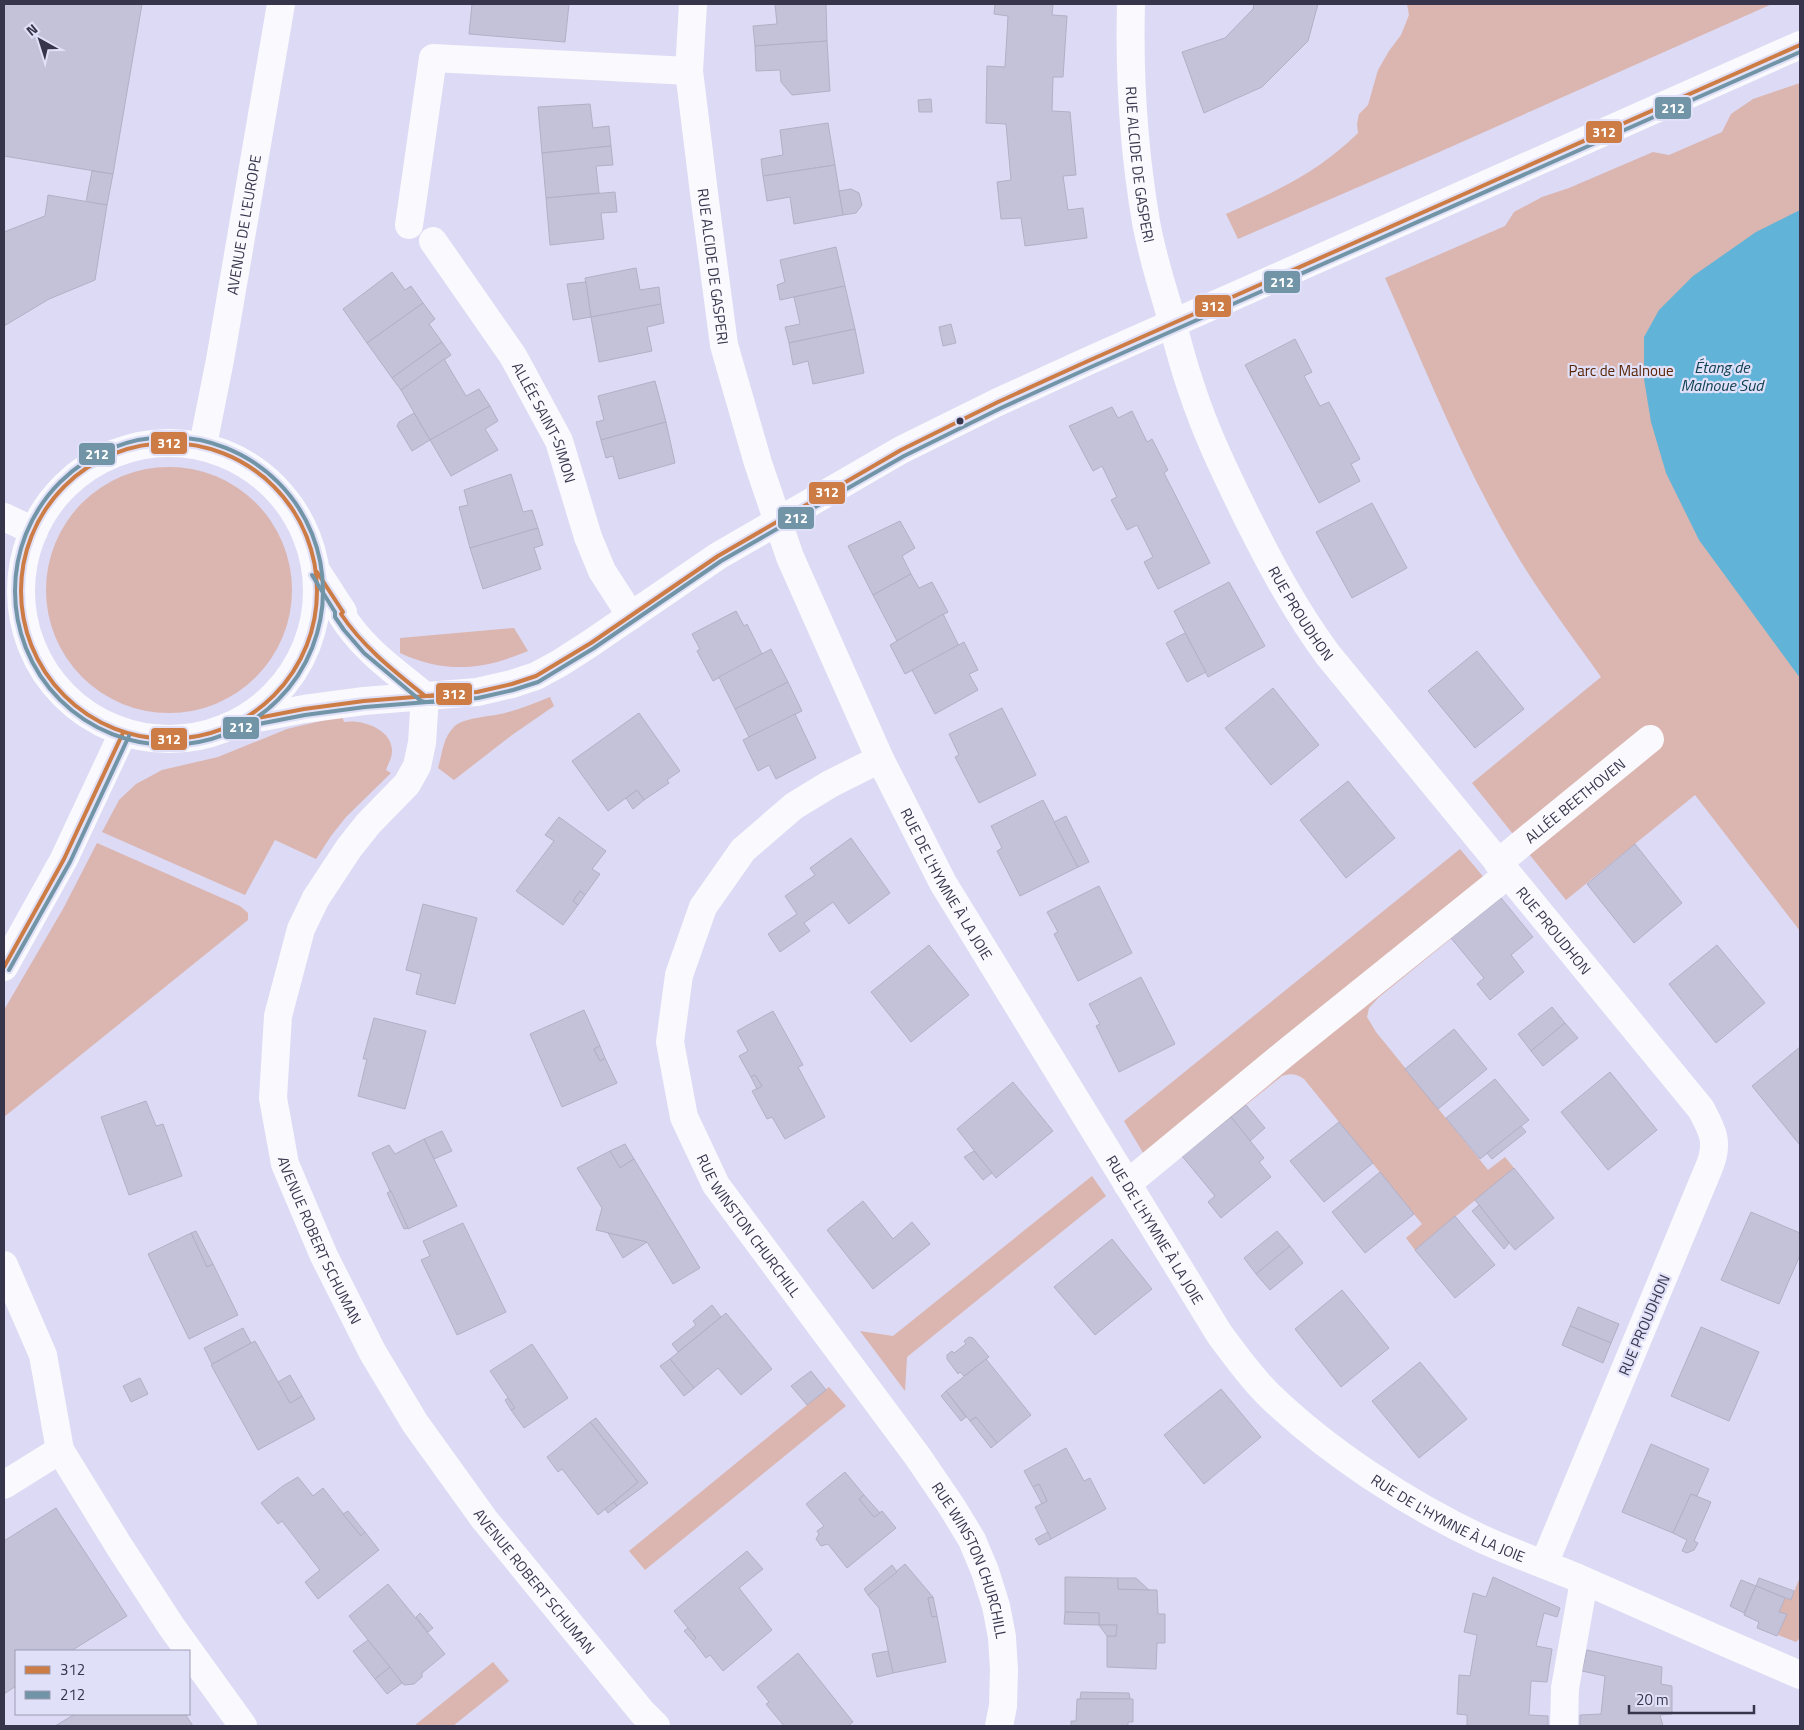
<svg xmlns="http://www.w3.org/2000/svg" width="1804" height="1730" font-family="'Titillium Web',sans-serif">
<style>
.green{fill:#dbb5af}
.water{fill:#61b4d8}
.building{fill:#c4c2d9;stroke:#b2b0c6}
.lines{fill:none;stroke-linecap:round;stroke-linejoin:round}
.minor{stroke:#faf9fd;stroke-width:28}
.major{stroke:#faf9fd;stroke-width:28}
.bus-1-casing{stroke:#e0e0f8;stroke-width:8}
.bus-2-casing{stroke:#e0e0f8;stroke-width:8}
.bus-1{stroke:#cc7c44;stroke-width:4}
.bus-2{stroke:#7194a6;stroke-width:4}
.bus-dot{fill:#36354c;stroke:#e0e0f8;stroke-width:2}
.labels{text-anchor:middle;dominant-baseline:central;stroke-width:4.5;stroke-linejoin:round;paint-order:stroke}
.street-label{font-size:15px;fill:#36354c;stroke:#e0e0f8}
.park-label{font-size:15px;fill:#5b2506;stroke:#e0e0f8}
.water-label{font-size:16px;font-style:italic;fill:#0f4052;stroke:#e0e0f8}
.line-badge{stroke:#e0e0f8;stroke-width:2}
.badge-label{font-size:14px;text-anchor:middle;font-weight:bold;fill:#fff}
</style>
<rect width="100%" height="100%" fill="#dcdaf4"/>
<g class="green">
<path d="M1407,4H1772L1437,153L1238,239L1226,214C1278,190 1316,174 1358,133L1357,124L1359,114L1368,105L1378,70L1389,51L1401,35L1409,15Z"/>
<path d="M1800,83V931L1695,795L1566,900L1472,783L1601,677C1572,636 1541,596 1515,552C1463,465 1426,370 1385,278L1505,226L1514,212L1542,197L1569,188L1653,152L1669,155L1722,132L1731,114L1753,99Z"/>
<circle cx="169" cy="590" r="123"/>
<path d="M514,628L528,651C483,670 446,674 400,653V638Z"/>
<path d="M550,697L554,706L512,735L454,780L438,768C442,755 443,738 453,728C462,717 491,717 505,713C520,709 535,703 550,697Z"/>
<path d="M342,716L344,722C362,719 392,729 392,751C392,758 388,764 386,770L391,773L346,817L331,836L316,859L275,840L245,895L102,832L119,800L136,784L162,770L218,757L287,729Z"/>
<path d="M97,843L240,906L248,913V920L4,1117V1010L63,909Z"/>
<path d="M1460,849L1501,898L1378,998L1369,1008L1367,1017L1376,1032L1488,1170L1505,1157L1514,1168L1415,1250L1406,1238L1422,1224L1304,1079C1297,1074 1291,1073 1282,1076L1157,1176L1124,1121Z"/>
<path d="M1092,1176L1106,1196L907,1357L905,1391L860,1331L893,1336Z"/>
<path d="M829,1387L846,1406L645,1570L629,1551Z"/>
<path d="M1800,1577V1638L1796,1642L1778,1635L1786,1615L1779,1612L1785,1598L1791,1599Z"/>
<path d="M493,1662L509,1681L453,1726H414Z"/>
</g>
<path class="water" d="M1800,210V678L1699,540L1666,473L1651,422L1644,379V337L1659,310L1693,276L1756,232Z"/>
<g class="building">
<path d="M4,4H142L113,174L4,156Z"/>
<path d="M472,4H569L565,42L469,34Z"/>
<path d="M775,4H826L827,41L755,46L753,26L777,24Z"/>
<path d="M995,4H1053L1052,15L1067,16L1063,77H1053L1052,111L1070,112L1076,175L1063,176L1068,210L1083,208L1087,238L1025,246L1021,218L1001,219L997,182L1011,180L1006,124L986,123L987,66L1005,67L1008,16L994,14Z"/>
<path d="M1254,4H1318L1308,41L1262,87L1204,113L1182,52L1225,38L1253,9Z"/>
<path d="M827,41L830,91L792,95L781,82L780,70L756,71L755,46Z"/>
<path d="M931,99L932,112H919L918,100Z"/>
<path d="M590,104L593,128L609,126L611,146L542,153L538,107Z"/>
<path d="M828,123L835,165L763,176L761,159L783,155L780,130Z"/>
<path d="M611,146L613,165L596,166L599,193L546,198L542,153Z"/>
<path d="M835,165L843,215L794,224L790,197L767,201L763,176Z"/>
<path d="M92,171L113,174L107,205L86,202Z"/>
<path d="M851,189L859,193L862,205L856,213L843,215L839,191Z"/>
<path d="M615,192L617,212L601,213L604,239L550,245L546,198Z"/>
<path d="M48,195L107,205L95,280L49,299L4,326V232L45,216Z"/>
<path d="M836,247L845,286L780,300L777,285L785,282L780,260Z"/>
<path d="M636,268L640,290L659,287L661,304L591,317L585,278Z"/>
<path d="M392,272L405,290L411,286L423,303L367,343L343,309Z"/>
<path d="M586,282L591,317L573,320L567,284Z"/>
<path d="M845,286L855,329L789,343L785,327L800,324L794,297Z"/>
<path d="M423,303L435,319L429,324L442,342L392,378L367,343Z"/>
<path d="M661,304L664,323L647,327L652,351L599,362L591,317Z"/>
<path d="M951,324L956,343L943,346L939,327Z"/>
<path d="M855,329L864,373L813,384L808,361L793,365L789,343Z"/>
<path d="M1295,339L1312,372L1304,376L1320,406L1329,402L1360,459L1351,464L1360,481L1319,503L1245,365Z"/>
<path d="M442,342L451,355L401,390L392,378Z"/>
<path d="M444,359L466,396L479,389L490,406L430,440L401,390Z"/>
<path d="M655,381L666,422L601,440L596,422L604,420L598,396Z"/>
<path d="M490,406L498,421L485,429L498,450L451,476L430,440Z"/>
<path d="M1112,407L1118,418L1132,411L1147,442L1152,439L1168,470L1164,473L1210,563L1158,589L1144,562L1153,557L1137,525L1127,530L1111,500L1117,497L1102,466L1093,471L1069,426Z"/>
<path d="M414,413L430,440L412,451L397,426L399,422Z"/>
<path d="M666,422L675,463L619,479L613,456L606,458L601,440Z"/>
<path d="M511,474L523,512L532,510L538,528L470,548L459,507L468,505L464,490Z"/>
<path d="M1372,503L1407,568L1352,598L1316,532Z"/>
<path d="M900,521L915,548L902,556L911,574L873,595L848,546Z"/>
<path d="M538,528L543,545L534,548L541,569L483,589L470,548Z"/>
<path d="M911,574L919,588L932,582L948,612L897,641L873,595Z"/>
<path d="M1229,582L1265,646L1208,677L1174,611Z"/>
<path d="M736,611L744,626L747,624L762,654L713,681L697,651L700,649L692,634Z"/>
<path d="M943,614L959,646L905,674L890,645Z"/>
<path d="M1185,633L1206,672L1187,682L1166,643Z"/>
<path d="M964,642L978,670L969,674L978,690L935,714L912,670Z"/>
<path d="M771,649L788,682L735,709L719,677Z"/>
<path d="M1477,651L1524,709L1475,748L1428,691Z"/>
<path d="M788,682L802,711L749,737L735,709Z"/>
<path d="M1273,688L1319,745L1271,785L1225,728Z"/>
<path d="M1002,708L1036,775L979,803L955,757L959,755L949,734Z"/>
<path d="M639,713L680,771L667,780L669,783L644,800L637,790L608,811L572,761Z"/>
<path d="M795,714L816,758L776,779L769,765L758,771L743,740Z"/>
<path d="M1348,781L1395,838L1346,878L1300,820Z"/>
<path d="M637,790L644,800L633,809L626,798Z"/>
<path d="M1043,800L1078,867L1020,896L997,851L1002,848L991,826Z"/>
<path d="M1066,816L1089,862L1078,867L1054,822Z"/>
<path d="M559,817L606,851L592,869L600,874L585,895L580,891L573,901L578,905L563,925L516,891L554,841L545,835Z"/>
<path d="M851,838L890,893L849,924L833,902L804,923L810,931L780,952L768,934L797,914L785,896L815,875L810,868Z"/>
<path d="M1635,844L1682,903L1634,943L1587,884Z"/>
<path d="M1099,886L1132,953L1078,981L1054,934L1058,932L1047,912Z"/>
<path d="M580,891L585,895L578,905L573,901Z"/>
<path d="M1501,898L1533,937L1511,955L1524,972L1490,1000L1477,984L1484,978L1451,938Z"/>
<path d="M423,904L477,918L455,1004L416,994L421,974L406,970Z"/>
<path d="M929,945L969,995L911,1042L871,992Z"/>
<path d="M1717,945L1765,1003L1716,1043L1669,984Z"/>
<path d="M1141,977L1175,1044L1119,1072L1096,1026L1100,1024L1089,1004Z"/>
<path d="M1552,1007L1565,1023L1531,1051L1518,1034Z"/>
<path d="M584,1010L600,1046L594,1049L600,1061L605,1058L617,1083L562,1107L530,1034Z"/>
<path d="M773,1011L803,1065L798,1067L825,1117L785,1139L772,1117L767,1119L752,1091L762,1086L755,1075L751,1077L739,1056L748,1051L737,1031Z"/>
<path d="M374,1018L426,1031L405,1109L358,1096L367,1059H363Z"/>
<path d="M1565,1023L1578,1038L1543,1066L1531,1051Z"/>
<path d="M1454,1029L1487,1069L1438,1109L1405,1069Z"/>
<path d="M600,1046L605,1058L600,1061L594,1049Z"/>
<path d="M1800,1047V1143L1799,1144L1752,1086Z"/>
<path d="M1610,1072L1657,1130L1608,1170L1561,1112Z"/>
<path d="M755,1075L762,1086L757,1089L751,1077Z"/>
<path d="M1495,1079L1529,1120L1480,1159L1446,1118Z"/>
<path d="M1013,1082L1053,1131L996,1178L957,1129Z"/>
<path d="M146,1101L156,1126L163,1124L182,1176L129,1195L101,1117Z"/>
<path d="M1246,1105L1265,1128L1250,1141L1231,1117Z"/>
<path d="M1231,1117L1264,1158L1259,1162L1271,1177L1221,1218L1208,1202L1215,1196L1182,1156Z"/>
<path d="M1339,1122L1373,1163L1324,1202L1290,1161Z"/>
<path d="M1521,1126L1526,1132L1492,1159L1487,1153Z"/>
<path d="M442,1131L452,1151L434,1159L424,1139Z"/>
<path d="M424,1139L457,1206L408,1229L372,1153L389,1145L395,1154Z"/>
<path d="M625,1144L634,1159L620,1168L610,1151Z"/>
<path d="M610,1151L620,1168L634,1159L700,1268L673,1284L647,1242L596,1230L602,1208L577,1168Z"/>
<path d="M974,1151L992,1173L983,1180L964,1157Z"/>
<path d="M1514,1168L1554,1218L1515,1250L1475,1200Z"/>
<path d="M1380,1172L1414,1214L1365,1253L1332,1212Z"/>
<path d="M391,1191L408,1228L404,1229L387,1193Z"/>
<path d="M863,1201L893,1239L912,1222L930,1244L873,1289L827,1230Z"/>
<path d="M1479,1205L1509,1243L1504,1249L1472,1211Z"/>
<path d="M1751,1212L1800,1233V1255L1779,1304L1721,1280Z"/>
<path d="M1455,1216L1495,1265L1455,1298L1415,1250Z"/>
<path d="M463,1223L506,1312L457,1335L421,1260L430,1256L423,1241Z"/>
<path d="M196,1231L213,1264L207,1267L191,1233Z"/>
<path d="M1277,1231L1290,1246L1256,1274L1244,1258Z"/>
<path d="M191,1233L207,1267L213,1264L238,1315L189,1339L148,1254Z"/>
<path d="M608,1233L647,1242L623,1258Z"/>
<path d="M1112,1239L1152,1289L1095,1335L1054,1287Z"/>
<path d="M1290,1246L1303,1263L1270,1290L1256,1274Z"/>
<path d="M1342,1290L1389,1348L1341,1387L1295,1329Z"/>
<path d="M712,1305L721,1317L678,1352L672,1344L696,1325L693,1321Z"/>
<path d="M1578,1307L1619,1324L1611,1343L1570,1326Z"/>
<path d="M726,1313L772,1369L741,1395L718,1368L694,1388L670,1359Z"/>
<path d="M1570,1326L1611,1343L1603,1363L1562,1345Z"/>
<path d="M1701,1327L1759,1352L1729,1421L1671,1396Z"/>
<path d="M243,1328L251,1343L212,1364L204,1348Z"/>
<path d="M969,1337L973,1338L989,1357L964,1376L960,1372L958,1374L947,1359V1355L952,1351L954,1353L966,1344L964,1341Z"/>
<path d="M255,1341L290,1403L302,1396L315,1419L258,1450L211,1365Z"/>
<path d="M532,1344L568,1398L524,1428L511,1410L515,1408L490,1371Z"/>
<path d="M670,1359L694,1388L684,1396L660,1366Z"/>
<path d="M986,1359L1031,1415L997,1443L976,1417L970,1421L946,1391Z"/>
<path d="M1420,1362L1467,1419L1419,1458L1372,1401Z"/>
<path d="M811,1371L826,1390L807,1405L791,1386Z"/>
<path d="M290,1375L302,1396L290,1403L278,1382Z"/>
<path d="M140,1378L148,1394L131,1402L123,1386Z"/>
<path d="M1221,1389L1261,1437L1204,1484L1164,1435Z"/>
<path d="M946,1391L966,1417L961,1421L941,1396Z"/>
<path d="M508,1398L515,1408L511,1410L505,1400Z"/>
<path d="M976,1417L997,1443L991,1448L970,1421Z"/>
<path d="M596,1418L648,1483L617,1506L614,1502L638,1482L590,1422Z"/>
<path d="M590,1422L638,1482L598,1515L562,1469L558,1472L547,1457Z"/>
<path d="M1651,1444L1709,1469L1697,1496L1691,1494L1673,1533L1622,1512Z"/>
<path d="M1066,1448L1084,1481L1090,1478L1106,1509L1051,1539L1035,1507L1047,1501L1039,1484L1033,1487L1024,1471Z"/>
<path d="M845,1472L864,1495L859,1499L874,1517L882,1511L896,1528L847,1568L828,1544L821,1546L816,1539L819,1534L817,1531L824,1526L806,1504Z"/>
<path d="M298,1477L313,1496L323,1488L361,1536L365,1532L379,1550L318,1599L305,1582L320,1570L282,1521L278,1524L261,1503L283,1486Z"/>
<path d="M1039,1484L1047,1501L1042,1504L1033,1487Z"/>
<path d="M1691,1494L1711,1502L1694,1541L1698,1543L1694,1550L1687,1553L1682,1551L1687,1540L1673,1533Z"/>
<path d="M864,1495L880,1513L874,1517L859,1499Z"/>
<path d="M614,1502L617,1506L608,1513L605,1509Z"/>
<path d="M56,1508L127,1616L71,1651H16V1686L4,1694V1541Z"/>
<path d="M348,1511L365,1532L361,1536L343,1514Z"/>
<path d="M1048,1532L1051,1539L1039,1545L1035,1539Z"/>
<path d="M747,1551L763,1569L739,1588L772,1630L723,1671L710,1655L706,1658L693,1641L696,1638L674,1611Z"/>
<path d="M905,1564L933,1597L928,1598L932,1617L937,1616L946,1662L893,1673L879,1608L868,1595Z"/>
<path d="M892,1565L897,1572L868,1595L864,1589Z"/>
<path d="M1065,1577L1118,1578V1589L1157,1590L1158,1614H1165V1643H1157L1156,1669L1107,1667V1636H1116L1117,1625H1099V1613L1065,1612Z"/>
<path d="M1493,1577L1560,1608L1557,1617L1544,1613L1536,1646L1552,1649L1547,1682L1531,1681L1529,1715L1548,1716V1726H1467V1715L1457,1714L1459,1675L1470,1676L1477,1635L1464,1632L1473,1593L1486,1597Z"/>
<path d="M1118,1578H1136L1149,1590L1118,1589Z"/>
<path d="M1759,1578L1794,1591L1791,1600L1756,1586Z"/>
<path d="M1741,1580L1756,1586L1744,1613L1730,1606Z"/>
<path d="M388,1584L445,1654L422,1673V1677L414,1684L404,1685L349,1616Z"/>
<path d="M1756,1586L1785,1598L1779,1612L1787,1614L1777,1636L1757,1628L1759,1622L1744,1615Z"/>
<path d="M933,1597L937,1616L932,1617L928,1598Z"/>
<path d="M1065,1612L1099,1613V1625L1064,1624Z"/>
<path d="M420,1613L433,1628L428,1632L416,1617Z"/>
<path d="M1099,1625H1117L1116,1636H1107Z"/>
<path d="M688,1628L696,1638L693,1641L684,1631Z"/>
<path d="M368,1640L390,1667L375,1679L353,1651Z"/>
<path d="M1587,1650L1662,1667L1661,1684L1672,1686V1714L1660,1715L1663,1726H1580V1715L1601,1714L1605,1676L1582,1671Z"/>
<path d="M888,1651L893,1673L877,1677L872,1654Z"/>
<path d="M798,1653L853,1722L848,1726H784L766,1704L769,1702L757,1687Z"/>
<path d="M390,1667L402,1683L387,1694L375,1679Z"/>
<path d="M1081,1692L1129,1693L1130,1699H1080Z"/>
<path d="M1077,1699H1133V1722H1128V1726H1071V1721H1076Z"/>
<path d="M75,1714H185L193,1726H55Z"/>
</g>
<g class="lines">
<g class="minor">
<path id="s1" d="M693,4L689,71L705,201L724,345L758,463L790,557L880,759L943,883L1220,1335C1236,1356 1251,1378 1270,1396C1328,1452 1408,1504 1480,1538C1514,1554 1550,1566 1585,1581C1657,1613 1728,1644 1800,1675"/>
<path id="s2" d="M1131,4C1129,76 1134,151 1146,222C1151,249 1159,277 1167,303C1175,332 1182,362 1192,390C1206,433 1226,474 1246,515C1271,565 1295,610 1328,655L1701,1109C1712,1130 1719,1141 1710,1165L1544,1564"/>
<path d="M409,225L433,58L689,71"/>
<path id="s3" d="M433,241L513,356L559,441L588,537L602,571L631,616"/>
<path d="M4,517L34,531"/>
<path d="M317,572L343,612L341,614C362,649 395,671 425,696"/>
<path id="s4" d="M425,696L422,743L417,766L407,784L368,824L349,848L316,898L301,929L278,1016L273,1098L285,1164L324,1256L373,1353L415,1423L484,1519L642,1712L656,1726"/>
<path d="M242,721L304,709L364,701L477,692L512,684L536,676L560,663L591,643L718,556L901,450L998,402L1088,361L1800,45"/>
<path id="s5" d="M880,759L830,784L794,806L743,850L703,907L679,975L670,1042L684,1117L716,1185L918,1457L952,1507L972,1540L985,1571L996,1606L1002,1637L1004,1670L1003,1706L999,1726"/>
<path id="s6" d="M1498,863L1650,739"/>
<path d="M1127,1184L1288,1051L1507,875"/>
<path d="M4,1265L43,1355L60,1450L119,1546L171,1626L243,1726"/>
<path d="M4,1485L60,1450"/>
<path d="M1564,1726L1565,1688L1584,1581"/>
</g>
<g class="major">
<circle cx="169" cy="591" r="148"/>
<path id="s7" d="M203,445L220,360L281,4"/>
<path d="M4,967L64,859L123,733"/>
</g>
<g class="bus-1-casing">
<g id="bus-1">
<circle cx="169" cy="591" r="148"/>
<path d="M317,572L343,612L341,614C363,647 394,671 425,696L449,695"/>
<path d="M242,721L304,709L364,701L477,692L512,684L536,676L591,643L718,556L901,450L998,402L1088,361L1800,45"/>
<path d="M4,967L64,859L123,733"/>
</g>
</g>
<g class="bus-2-casing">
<g id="bus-2">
<circle cx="169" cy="591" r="154"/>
<path d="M312,575L335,612V617L344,630L364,653L421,701L425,702L449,701"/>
<path d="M243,727L305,715L365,707L478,698L513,690L538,682L594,648L721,561L904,456L1001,408L1091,367L1800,52"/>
<path d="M9,970L70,862L129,736"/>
</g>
</g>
<use href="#bus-1" class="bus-1"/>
<use href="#bus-2" class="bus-2"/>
</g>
<circle class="bus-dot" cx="960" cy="421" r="4.5"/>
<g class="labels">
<g class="street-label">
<text stroke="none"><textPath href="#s2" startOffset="161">RUE ALCIDE DE GASPERI</textPath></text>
<text stroke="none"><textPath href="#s7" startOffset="224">AVENUE DE L'EUROPE</textPath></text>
<text stroke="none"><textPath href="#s1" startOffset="264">RUE ALCIDE DE GASPERI</textPath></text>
<text stroke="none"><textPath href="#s3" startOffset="214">ALLÉE SAINT-SIMON</textPath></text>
<text stroke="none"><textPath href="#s2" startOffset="642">RUE PROUDHON</textPath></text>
<text stroke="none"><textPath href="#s6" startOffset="99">ALLÉE BEETHOVEN</textPath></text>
<text stroke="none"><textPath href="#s1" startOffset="928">RUE DE L'HYMNE À LA JOIE</textPath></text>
<text stroke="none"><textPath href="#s2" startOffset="1048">RUE PROUDHON</textPath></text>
<text stroke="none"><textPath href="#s5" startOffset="578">RUE WINSTON CHURCHILL</textPath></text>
<text stroke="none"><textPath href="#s1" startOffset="1332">RUE DE L'HYMNE À LA JOIE</textPath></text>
<text stroke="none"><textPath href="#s4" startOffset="595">AVENUE ROBERT SCHUMAN</textPath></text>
<text transform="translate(1644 1325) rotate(-67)">RUE PROUDHON</text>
<text stroke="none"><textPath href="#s1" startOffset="1752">RUE DE L'HYMNE À LA JOIE</textPath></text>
<text stroke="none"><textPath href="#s5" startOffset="982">RUE WINSTON CHURCHILL</textPath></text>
<text stroke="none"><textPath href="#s4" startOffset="1000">AVENUE ROBERT SCHUMAN</textPath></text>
</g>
<g class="park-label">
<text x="1621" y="370">Parc de Malnoue</text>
</g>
<g class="water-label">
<text x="1722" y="367">Étang de<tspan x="1722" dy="18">Malnoue Sud</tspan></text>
</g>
</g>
<g class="line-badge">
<rect x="1654" y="96" width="38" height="24" rx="5" fill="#7194a6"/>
<rect x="1585" y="120" width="38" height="24" rx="5" fill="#cc7c44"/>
<rect x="1263" y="270" width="38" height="24" rx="5" fill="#7194a6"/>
<rect x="1194" y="294" width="38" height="24" rx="5" fill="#cc7c44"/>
<rect x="150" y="431" width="38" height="24" rx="5" fill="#cc7c44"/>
<rect x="78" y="442" width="38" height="24" rx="5" fill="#7194a6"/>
<rect x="808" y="481" width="38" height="24" rx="5" fill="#cc7c44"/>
<rect x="777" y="506" width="38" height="24" rx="5" fill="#7194a6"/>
<rect x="435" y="682" width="38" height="24" rx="5" fill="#cc7c44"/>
<rect x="222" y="716" width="38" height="24" rx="5" fill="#7194a6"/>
<rect x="150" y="727" width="38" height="24" rx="5" fill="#cc7c44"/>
</g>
<g class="badge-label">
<text x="1673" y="113">212</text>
<text x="1604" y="137">312</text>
<text x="1282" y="287">212</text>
<text x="1213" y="311">312</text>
<text x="169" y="448">312</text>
<text x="97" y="459">212</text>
<text x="827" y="497">312</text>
<text x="796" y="523">212</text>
<text x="454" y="699">312</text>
<text x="241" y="732">212</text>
<text x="169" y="744">312</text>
</g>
<rect width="1804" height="1730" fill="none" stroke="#36354c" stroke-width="10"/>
<rect x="15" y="1650" width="175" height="65" fill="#e0e0f8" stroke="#9c9cb3"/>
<rect x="25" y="1666" width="25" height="8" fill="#cc7c44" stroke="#9c9cb3"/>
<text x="60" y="1675" font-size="15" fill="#36354c">312</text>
<rect x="25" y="1691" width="25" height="8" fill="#7194a6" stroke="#9c9cb3"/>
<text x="60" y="1700" font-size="15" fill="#36354c">212</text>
<g transform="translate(40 40) rotate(321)" stroke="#e0e0f8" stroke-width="4" paint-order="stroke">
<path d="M0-4L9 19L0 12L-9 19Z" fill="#36354c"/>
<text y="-8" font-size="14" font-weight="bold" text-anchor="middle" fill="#36354c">N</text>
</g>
<path d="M1629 1705v8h125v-8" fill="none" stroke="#36354c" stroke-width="2.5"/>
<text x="1636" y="1705" font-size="15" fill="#36354c" stroke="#e0e0f8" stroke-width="4" paint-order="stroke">20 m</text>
</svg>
